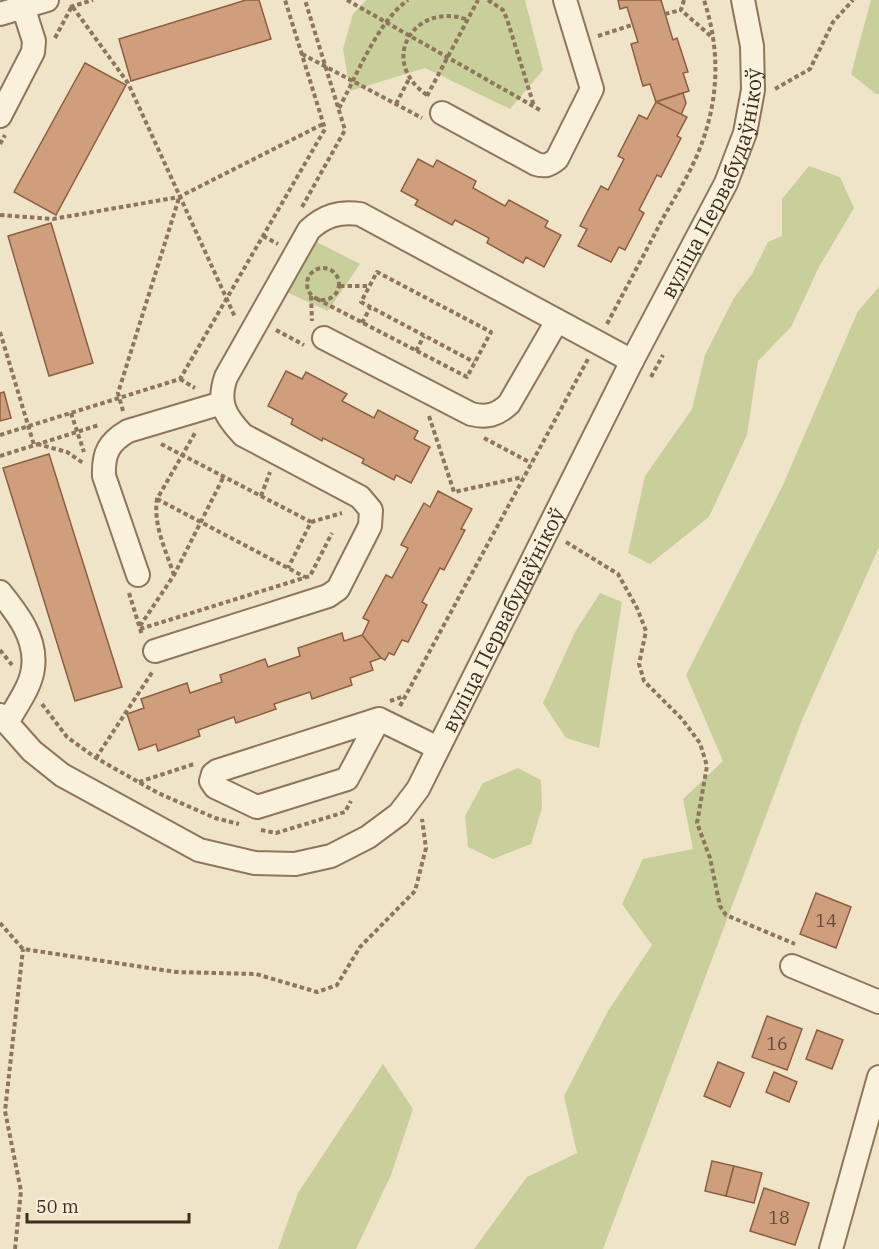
<svg xmlns="http://www.w3.org/2000/svg" width="879" height="1249" font-family="'IBM Plex Serif',serif">
<style>
.green{fill:#c9cf9b}
.building{fill:#cf9f7d;stroke:#8d5f41;stroke-width:1.5}
.lines{fill:none;stroke-linecap:round;stroke-linejoin:round}
.minor-casing{stroke:#8d765c;stroke-width:26}
.path{stroke:#8d765c;stroke-width:4;stroke-dasharray:4.5 3;stroke-linecap:butt}
.minor{stroke:#faf1dc;stroke-width:22}
.labels{text-anchor:middle;dominant-baseline:central;stroke-width:6;stroke-linejoin:round;paint-order:stroke}
.number-label{font-size:18px;fill:#624a37}
.street-label{font-size:21px;fill:#3d2e20;stroke:#f7eed8}
</style>
<rect width="100%" height="100%" fill="#f0e4c8"/>
<g class="green">
<path d="M366,0H525L543,70L510,109L425,68L350,91L343,49L353,14Z"/>
<path d="M871,0H879V94H876L851,74Z"/>
<path d="M809,166L840,177L854,208L819,267L791,327L758,361L747,435L709,517L650,564L628,553L645,476L692,409L705,355L734,298L752,274L768,242L782,236V199Z"/>
<path d="M309,238L360,264L328,311L280,289Z"/>
<path d="M879,287V547L802,720L603,1249H474L527,1177L577,1153L564,1096L608,1011L652,945L622,904L643,859L693,849L683,799L723,761L686,675L782,487L858,311Z"/>
<path d="M600,593L622,602L599,748L566,738L543,703L575,632Z"/>
<path d="M518,768L541,780L542,808L531,844L493,859L468,847L465,816L483,783Z"/>
<path d="M383,1064L413,1109L391,1175L356,1249H278L298,1193Z"/>
</g>
<g class="building">
<path d="M246,0H259L271,39L131,81L119,39Z"/>
<path d="M618,0H661L673,40L677,38L688,72L683,73L689,91L656,102L650,84L643,86L631,44L638,42L627,7L620,9Z"/>
<path d="M85,63L126,85L56,215L14,192Z"/>
<path d="M683,93L686,103L681,115L656,102Z"/>
<path d="M656,102L687,117L677,136L681,138L661,177L657,175L639,210L644,213L625,250L619,247L611,262L578,246L587,229L580,226L601,186L608,190L624,159L618,156L639,115L647,119Z"/>
<path d="M418,159L433,167L437,160L476,181L473,188L505,206L509,200L548,221L545,227L561,235L544,267L526,257L523,263L487,243L489,238L455,220L452,225L415,205L418,200L401,191Z"/>
<path d="M51,223L93,363L49,376L8,236Z"/>
<path d="M286,371L302,379L306,372L347,394L342,401L374,418L378,410L418,431L414,439L430,447L411,483L396,475L394,480L362,463L364,459L323,438L322,441L291,424L293,419L268,406Z"/>
<path d="M4,392L11,418L0,421V393Z"/>
<path d="M49,454L122,687L75,701L3,468Z"/>
<path d="M438,491L472,509L461,529L465,530L444,570L440,568L422,602L427,605L408,642L402,640L394,655L389,653L385,660L381,658L362,636L369,621L363,618L386,575L392,578L408,548L401,545L424,503L430,507Z"/>
<path d="M342,633L344,641L362,635L381,658L370,662L373,670L350,678L352,685L312,699L310,692L274,704L276,709L236,723L234,717L198,730L200,736L158,751L156,744L139,750L127,714L144,708L141,699L187,683L190,693L222,682L220,675L265,659L268,667L300,656L298,648Z"/>
<path d="M816,893L851,907L836,948L800,934Z"/>
<path d="M767,1016L802,1029L787,1070L752,1057Z"/>
<path d="M817,1030L843,1040L832,1069L806,1059Z"/>
<path d="M718,1062L744,1073L730,1107L704,1096Z"/>
<path d="M774,1072L797,1082L789,1102L766,1092Z"/>
<path d="M712,1161L734,1166L726,1196L705,1191Z"/>
<path d="M734,1166L762,1173L754,1203L726,1196Z"/>
<path d="M764,1188L809,1203L795,1245L750,1231Z"/>
</g>
<g class="lines">
<g class="minor-casing">
<g id="minor">
<path d="M0,14L47,0"/>
<path d="M442,113L536,164C545,167 550,165 557,159L592,89L565,0"/>
<path d="M0,116L33,52L34,41L21,0"/>
<path d="M324,338L471,414C487,418 497,415 509,404L557,321"/>
<path d="M138,575L104,476C103,453 109,442 128,431L222,403"/>
<path d="M0,592C17,613 37,638 33,668C31,687 16,706 7,723"/>
<path d="M155,651L328,596L338,589L370,526L371,510L360,497L243,435C225,416 217,403 226,377L309,230C324,216 339,211 360,214L632,361"/>
<path id="s1" d="M0,715L32,751L62,775L199,850L255,863L295,864L331,856L368,837L399,814L418,789L632,361L726,183L745,133L753,90L752,46L743,0"/>
<path d="M379,719L347,779L257,807L215,787L211,781L213,774L217,771L379,719L438,748"/>
<path d="M792,966L879,1002"/>
<path d="M831,1249L879,1077"/>
</g>
</g>
<g class="path">
<path d="M347,0L540,110"/>
<path d="M488,0L503,10L507,19L534,106"/>
<path d="M684,0L681,10L713,38"/>
<path d="M70,7L93,0"/>
<path d="M665,14L681,10"/>
<path d="M598,36L632,25"/>
<path d="M55,38L72,6L128,83L235,317"/>
<path d="M302,54L422,118"/>
<path d="M775,89L810,69L833,22L853,0"/>
<path d="M427,95C376,60 416,0 468,20"/>
<path d="M427,96L478,0"/>
<path d="M396,104L409,79"/>
<path d="M339,108C357,75 378,21 408,0"/>
<path d="M0,144L5,135"/>
<path d="M302,207L345,130L305,0"/>
<path d="M0,215L53,219L179,197L323,124"/>
<path d="M263,236L278,244"/>
<circle cx="323" cy="284" r="16"/>
<path d="M340,286H369"/>
<path d="M311,296L312,321"/>
<path d="M317,299L467,377L491,332L377,272L361,302L474,362"/>
<path d="M362,323L370,308"/>
<path d="M607,324C626,288 645,253 663,218C675,197 689,175 698,153C719,102 721,52 704,0"/>
<path d="M276,330L304,345"/>
<path d="M0,332L34,445"/>
<path d="M416,351L424,336"/>
<path d="M651,377L663,355"/>
<path d="M180,379L195,388"/>
<path d="M123,411L118,393L179,198"/>
<path d="M71,413L84,452"/>
<path d="M429,416L454,492L523,477"/>
<path d="M0,435L180,379L325,129L285,0"/>
<path d="M484,438L531,463"/>
<path d="M37,444L67,452L83,463"/>
<path d="M161,444L311,522L288,568"/>
<path d="M0,456L99,425"/>
<path d="M261,496L270,472"/>
<path d="M157,499L305,577"/>
<path d="M311,522L342,513"/>
<path d="M566,542L618,574L637,608L646,631L639,664L644,681L682,719L700,743L707,766L697,823L710,858L720,906L726,915L795,944"/>
<path d="M174,575C166,551 153,525 157,499L195,433"/>
<path d="M129,593L142,635"/>
<path d="M140,626L174,575L224,476"/>
<path d="M140,629L310,576L332,533"/>
<path d="M0,650L12,665"/>
<path d="M390,701L405,696"/>
<path d="M42,704L67,737L96,758L158,793L215,818L239,824"/>
<path d="M400,706L588,359"/>
<path d="M96,758L153,671"/>
<path d="M139,782L194,764"/>
<path d="M261,830L276,833L345,812L351,801"/>
<path d="M0,923L23,949L176,972L256,974L317,992L337,985L360,947L415,891L426,848L422,819"/>
<path d="M15,1249L21,1191L5,1111L23,949"/>
</g>
<use href="#minor" class="minor"/>
</g>
<g class="labels">
<g class="number-label">
<text x="826" y="920">14</text>
<text x="777" y="1043">16</text>
<text x="779" y="1217">18</text>
</g>
<g class="street-label">
<text stroke="none"><textPath href="#s1" startOffset="1164">вуліца Первабудаўнікоў</textPath></text>
<text stroke="none"><textPath href="#s1" startOffset="678">вуліца Первабудаўнікоў</textPath></text>
</g>
</g>
<path d="M27 1213v9h162v-9" fill="none" stroke="#3d2e20" stroke-width="3"/>
<text x="36" y="1213" font-size="18" fill="#3d2e20" stroke="#f7eed8" stroke-width="4.5" paint-order="stroke">50 m</text>
</svg>
